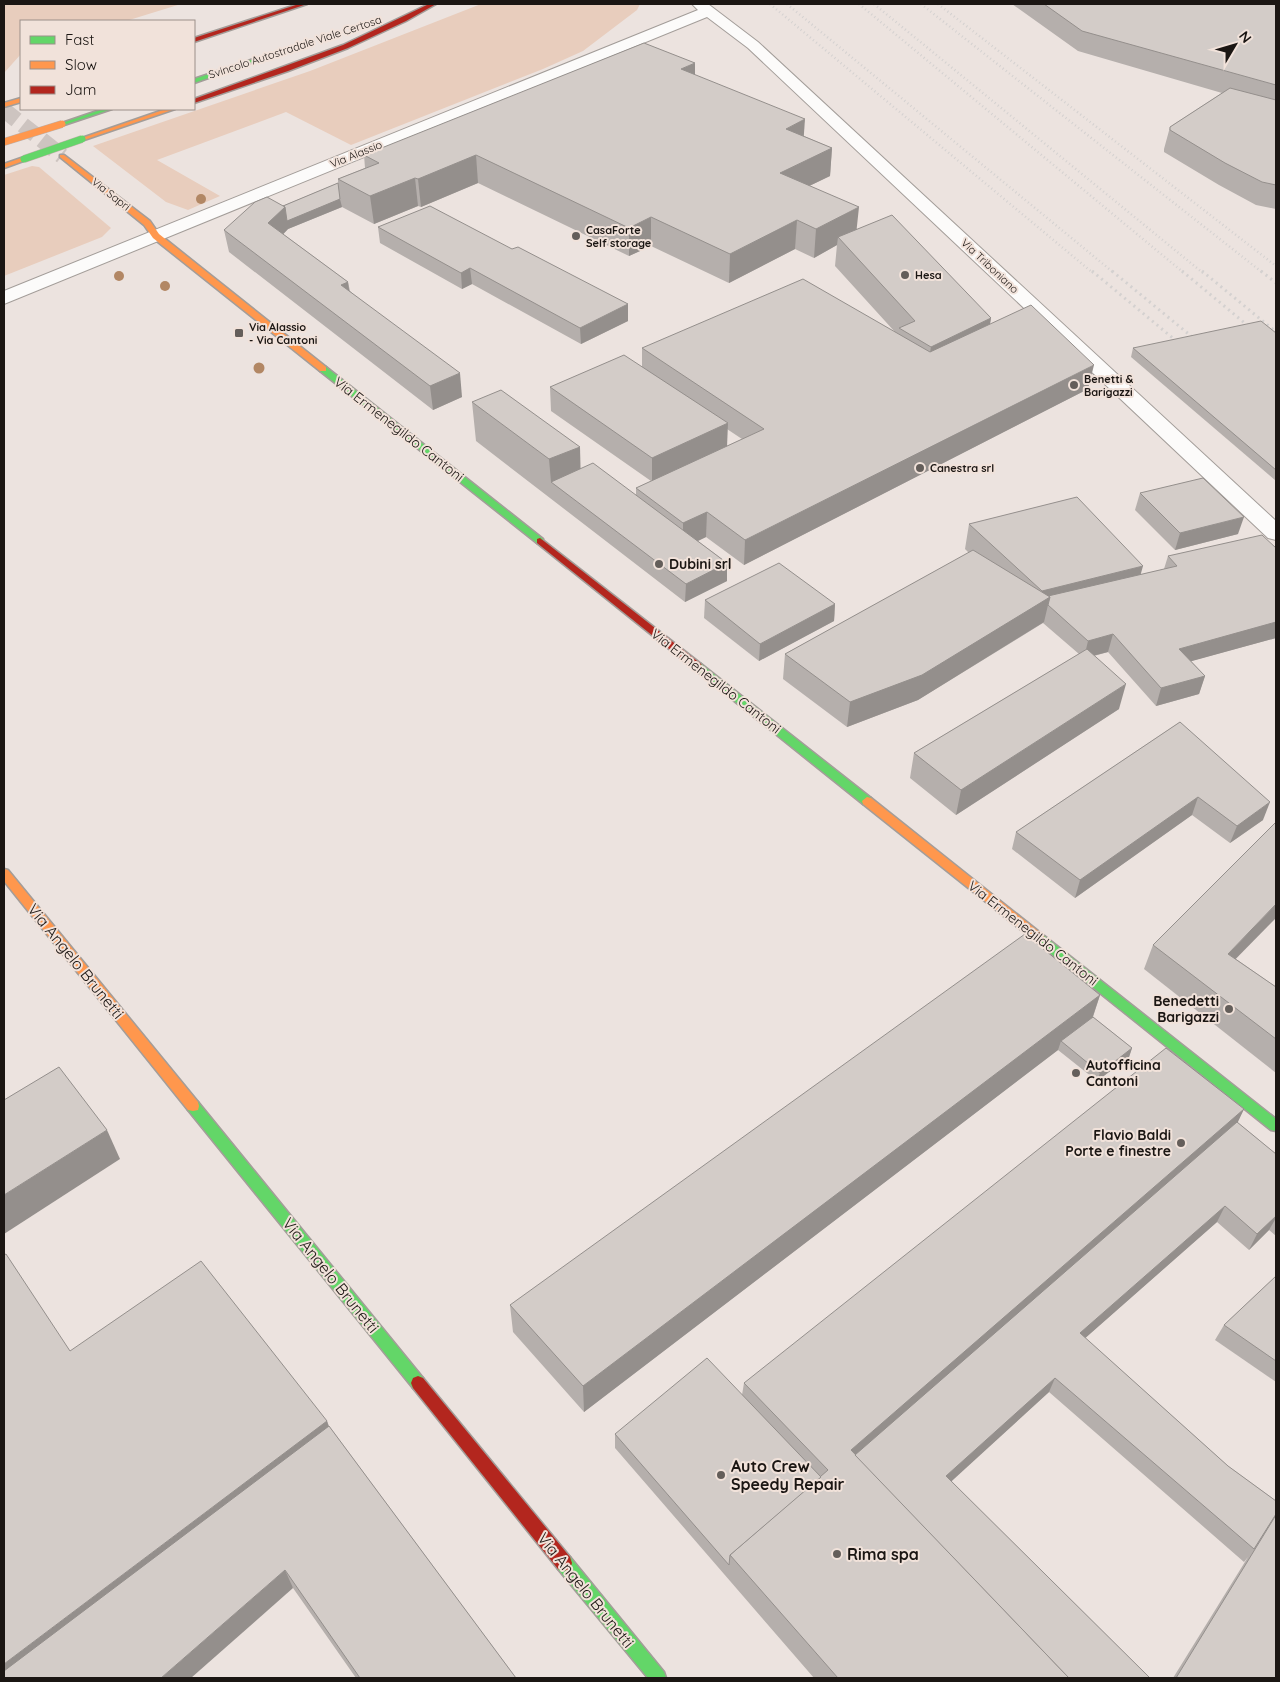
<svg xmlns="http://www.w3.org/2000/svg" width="1280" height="1682" font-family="Quicksand,sans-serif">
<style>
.green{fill:#e8cdbd}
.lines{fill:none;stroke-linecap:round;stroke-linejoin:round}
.secondary-tunnel{stroke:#cdc4c0;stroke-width:16;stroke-dasharray:16 8;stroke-linecap:butt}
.street-casing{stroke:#a39d99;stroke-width:2}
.fast-casing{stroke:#a39d99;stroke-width:3}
.slow-casing{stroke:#a39d99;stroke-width:3}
.jam-casing{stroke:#a39d99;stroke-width:3}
.street{fill:#fcfbfa;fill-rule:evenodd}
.fast{fill:#63d668;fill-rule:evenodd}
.slow{fill:#ff974d;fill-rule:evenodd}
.jam{fill:#b3261e;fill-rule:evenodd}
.rail-far1{stroke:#d4d1d0;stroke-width:2.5;stroke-dasharray:1 3;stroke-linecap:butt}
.rail{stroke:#d4d1d0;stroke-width:3;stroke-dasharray:2 4;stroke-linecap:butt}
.fast-bridge-casing{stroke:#bdb0aa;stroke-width:8;stroke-linecap:butt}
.slow-bridge-casing{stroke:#bdb0aa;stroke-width:8;stroke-linecap:butt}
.fast-bridge{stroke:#63d668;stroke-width:7}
.slow-bridge{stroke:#ff974d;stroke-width:7}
.tree{fill:#b28764}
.wall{fill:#b5afac;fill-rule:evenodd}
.shaded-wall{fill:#948f8c}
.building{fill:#d3ccc8;stroke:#948f8c}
.poi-dot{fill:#645e5a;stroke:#f1e2da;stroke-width:2}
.labels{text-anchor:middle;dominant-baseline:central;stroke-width:4;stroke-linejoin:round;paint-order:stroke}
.far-street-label{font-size:11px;fill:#1b1613;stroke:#f1e2da}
.far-poi-label{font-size:11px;font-weight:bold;fill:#1b1613;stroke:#f1e2da;text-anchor:start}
.street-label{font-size:14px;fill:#1b1613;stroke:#f1e2da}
.poi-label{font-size:14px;font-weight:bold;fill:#1b1613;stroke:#f1e2da;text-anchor:start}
.near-street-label{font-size:16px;fill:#1b1613;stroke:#f1e2da}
.near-poi-label{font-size:16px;font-weight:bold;fill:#1b1613;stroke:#f1e2da;text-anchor:start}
</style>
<rect width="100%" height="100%" fill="#ece3df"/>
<g class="green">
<path d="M4,4H181L126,21H21V54L4,73Z"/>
<path d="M481,4H640L637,10L583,51L543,69L351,145L286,112L157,160L220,196L188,210L166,202L93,146L310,71Z"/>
<path d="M32,166L39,167L111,228L102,237L4,276V175Z"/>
</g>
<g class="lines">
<path class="secondary-tunnel" d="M4,110L62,156"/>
<g class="street-casing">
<path id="street" d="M692,4H708L758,42L1276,521V540L1268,538L748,48L707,17L4,304V291L698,10Z"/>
</g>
<g class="fast-casing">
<g id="fast">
<path d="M254,59L259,60L194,83V79Z"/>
<path d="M103,109H112L64,125L59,124Z"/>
<path d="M320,367H326L543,539V543H537L320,371Z"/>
<path d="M697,663L701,664L871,798L872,801L871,804H863L693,668L692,666L693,664Z"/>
<path d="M1039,933L1043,935L1276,1119V1131L1271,1130L1035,941L1033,938L1035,935Z"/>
<path d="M193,1101L198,1102L423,1378L425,1383L423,1388L418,1390L413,1388L188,1110L187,1106L188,1102Z"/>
<path d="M564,1555L570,1557L664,1672L666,1678H648L558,1569L556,1563L558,1557Z"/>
</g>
</g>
<g class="slow-casing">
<g id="slow">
<path d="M21,98V102L4,107V103Z"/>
<path d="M166,109H175L84,140L79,139Z"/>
<path d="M60,155H64L150,221L159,234L326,367V371H320L153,238L144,225L60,157Z"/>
<path d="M24,157L26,158V160L4,168V164Z"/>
<path d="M867,797L871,798L1043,935L1045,938L1043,941H1035L863,804L862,801Z"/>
<path d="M4,869L8,870L198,1102L199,1106L198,1110L193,1111L188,1110L4,881Z"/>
</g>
</g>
<g class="jam-casing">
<g id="jam">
<path d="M299,4H307L194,42V38Z"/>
<path d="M429,4H436L406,21L348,48L288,71L194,103V99L343,45Z"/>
<path d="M540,538L701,664L702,666L701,668H693L537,543V539Z"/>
<path d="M418,1376L423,1378L570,1557L572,1563L570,1569L564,1571L558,1569L413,1388L411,1383L413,1378Z"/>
</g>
</g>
<use href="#street" class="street"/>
<use href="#fast" class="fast"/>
<use href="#slow" class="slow"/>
<use href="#jam" class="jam"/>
<g class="rail-far1">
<path d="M770,4L1093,273"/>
<path d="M787,4L1114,273"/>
<path d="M859,4L1184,273"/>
<path d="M874,4L1203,273"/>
<path d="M921,4L1263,273"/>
<path d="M938,4L1276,266"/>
</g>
<g class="rail">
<path d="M1092,271L1186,349"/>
<path d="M1112,271L1202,345"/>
<path d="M1182,271L1276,349"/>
<path d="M1202,271L1276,332"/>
<path d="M1261,271L1276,283"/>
</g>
<g class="fast-bridge-casing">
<path id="fast-bridge" d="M24,159L82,139"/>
</g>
<g class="slow-bridge-casing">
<path id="slow-bridge" d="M4,142L62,124"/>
</g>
<use href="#fast-bridge" class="fast-bridge"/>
<use href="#slow-bridge" class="slow-bridge"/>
</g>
<g class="tree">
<circle cx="201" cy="199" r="5"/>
<circle cx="119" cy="276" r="5"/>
<circle cx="165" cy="286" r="5"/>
<circle cx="259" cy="368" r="5.5"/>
</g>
<g class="wall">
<path d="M1012,4H1276V209L1256,205L1219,185L1164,152V149L1170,127L1222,93L1078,51Z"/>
<path d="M695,75L804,136L832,148L830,176L809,186L857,229L991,318L990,324L1088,389L744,565L706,537L698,541L727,563V581L685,602L476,441L472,402L580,447V468L636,495V488L651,481L551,411L550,387L642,367V348L895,332L835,266L837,245L814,258L795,249L729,283L651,246L629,256L478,183L421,207L418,206L374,224L342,207L288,229L283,234L348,282L350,291L462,397L433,410L229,252L224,230L338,183V179L365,168L364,155ZM727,429L742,439L727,446Z"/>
<path d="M378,227L512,249L628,304V321L581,344L472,284L462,289L380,243Z"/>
<path d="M1276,333V481L1131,357L1133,348Z"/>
<path d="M1140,493L1238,534L1175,550L1135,510Z"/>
<path d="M969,524L1140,575L1164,569L1168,556L1276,548V638L1191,661L1205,676L1199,694L1156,706L1108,652L1094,656L1119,709L956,815L910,778L914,753L1079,654L1043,623L918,700L847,727L783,679L785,654L969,553L965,549Z"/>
<path d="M705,600L835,604L834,621L759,661L704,618Z"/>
<path d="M1180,722L1263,820L1230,843L1192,815L1075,898L1012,849L1016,832Z"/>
<path d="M1153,945L1236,959L1276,987V1073L1144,969Z"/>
<path d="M1100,995L1093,1017L1132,1048L1129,1057L1097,1081L1058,1050L584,1412L513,1332L510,1305Z"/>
<path d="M1244,1109L1237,1122L1276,1154V1236L1269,1230L1249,1250L1217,1222L1085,1338L1228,1466L1276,1501V1678H1173L1248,1557L1244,1562L1049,1392L951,1481L1150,1678H814L615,1448V1434L742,1395L744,1383Z"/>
<path d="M1276,1276V1382L1215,1340L1224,1325Z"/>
<path d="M70,1351L327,1421L329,1426L516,1678H356L293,1588Z"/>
</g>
<g class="shaded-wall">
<path d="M695,63V90L681,69Z"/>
<path d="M805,119L803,147L786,129Z"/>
<path d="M832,148L830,176L778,201L780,173Z"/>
<path d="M476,155L478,183L421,207L418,179Z"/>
<path d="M415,178L418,206L374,224L370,196Z"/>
<path d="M340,199L342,207L288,229L272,246L268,223L285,207Z"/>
<path d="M859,207L856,235L838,237L837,245L814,258L816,229Z"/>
<path d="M651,217V246L629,256V228Z"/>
<path d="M797,220L795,249L729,283L730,254Z"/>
<path d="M470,268L472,284L462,289L461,273Z"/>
<path d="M348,282L351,305L341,285Z"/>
<path d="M628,304V321L581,344L580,328Z"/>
<path d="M991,318L986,347L926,376L931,347Z"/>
<path d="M1094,365L1088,389L744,565L745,540Z"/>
<path d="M460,373L462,397L433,410L430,386Z"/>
<path d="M728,423L727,447L652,482V458Z"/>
<path d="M580,447L581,486L551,482L549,459Z"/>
<path d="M707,512L706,537L683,548V523Z"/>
<path d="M1244,517L1238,534L1175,550L1180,533Z"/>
<path d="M727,563V581L685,602L686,584Z"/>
<path d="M1143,566L1136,591L1048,605L1044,622L918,700L847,727L850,702L1040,598L1042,591Z"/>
<path d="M835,604L834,621L759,661L760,644Z"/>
<path d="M1276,622V638L1174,666L1179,649Z"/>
<path d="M1113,634L1108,652L1084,658L1088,641Z"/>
<path d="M1205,676L1199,694L1156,706L1161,688Z"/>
<path d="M1126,684L1119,709L956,815L961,790Z"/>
<path d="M1198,797L1192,815L1075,898L1080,880Z"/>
<path d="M1270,802L1263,820L1230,843L1237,826Z"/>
<path d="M1276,904V918L1217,978L1228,954Z"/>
<path d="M1100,995L1090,1025L1061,1041L1058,1050L584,1412L583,1386Z"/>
<path d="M1132,1048L1129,1057L1097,1081L1100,1073Z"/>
<path d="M1244,1109L1230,1139L848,1462L851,1450Z"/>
<path d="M107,1130L120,1159L4,1234V1195Z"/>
<path d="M1225,1206L1217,1222L1074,1348L1080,1333Z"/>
<path d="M1276,1216V1218L1269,1230L1249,1250L1257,1234Z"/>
<path d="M1055,1378L1049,1392L942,1490L946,1476Z"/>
<path d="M327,1421L335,1446L4,1678V1664Z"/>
<path d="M285,1570L293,1588L191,1678H161Z"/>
</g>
<g class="building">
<path d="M1044,4H1276V85L1082,31Z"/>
<path d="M644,43L695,63L681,69L805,119L786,129L832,148L780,173L859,207L816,229L797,220L730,254L651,217L629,228L476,155L418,179L415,178L370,196L338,179L379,163L364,155Z"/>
<path d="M1230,88L1276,100V185L1262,182L1225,163L1170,130V127Z"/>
<path d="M338,183L340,199L287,221L285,207L283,206Z"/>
<path d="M267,197L285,207L268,223L348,282L341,285L460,373L430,386L224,230L255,202Z"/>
<path d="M430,206L512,249L518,247L628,304L580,328L470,268L461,273L378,227Z"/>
<path d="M892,215L991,318L931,347L899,328L915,321L838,237Z"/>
<path d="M803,279L930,352L1031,305L1094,365L745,540L707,512L683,523L636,488L764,429L642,348Z"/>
<path d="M1261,321L1276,333V470L1133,348Z"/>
<path d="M624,355L728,423L652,458L550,387Z"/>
<path d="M501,390L580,447L549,459L472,402Z"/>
<path d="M593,463L727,563L686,584L551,482Z"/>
<path d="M1203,478L1244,517L1180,533L1140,493Z"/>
<path d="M1077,497L1143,566L1042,591L969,524Z"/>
<path d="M1262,535L1276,548V622L1179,649L1205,676L1161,688L1113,634L1088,641L1048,605L1050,597L1048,596L1177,566L1168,556Z"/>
<path d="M973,550L1050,597L922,675L850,702L785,654Z"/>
<path d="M779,563L835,604L760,644L705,600Z"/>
<path d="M1087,649L1126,684L961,790L914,753Z"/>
<path d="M1180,722L1270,802L1237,826L1198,797L1080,880L1016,832Z"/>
<path d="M1276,822V904L1228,954L1276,987V1039L1153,945Z"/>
<path d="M1025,934L1100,995L583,1386L510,1305Z"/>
<path d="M1093,1017L1132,1048L1100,1073L1061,1041Z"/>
<path d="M1166,1048L1244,1109L851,1450L1069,1678H838L730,1555L828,1470L744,1383Z"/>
<path d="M59,1067L107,1130L4,1195V1100Z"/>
<path d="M1237,1122L1276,1154V1216L1257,1234L1225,1206L1080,1333L1228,1466L1276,1501V1514L1254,1549L1055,1378L946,1476L1150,1678H1069L855,1455Z"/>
<path d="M6,1254L70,1351L201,1261L327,1421L4,1664V1255Z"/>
<path d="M1276,1276V1361L1224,1325Z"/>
<path d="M707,1358L821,1477L730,1555L729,1565L615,1434Z"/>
<path d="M329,1426L516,1678H360L285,1570L161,1678H4V1671Z"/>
<path d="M1276,1515V1678H1176Z"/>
</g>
<g class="poi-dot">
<circle cx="576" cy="236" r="5"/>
<circle cx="905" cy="275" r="5"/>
<rect x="234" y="328" width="10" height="10" rx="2.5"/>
<circle cx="1074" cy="385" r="5"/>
<circle cx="920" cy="468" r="5"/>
<circle cx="659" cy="564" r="5"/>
<circle cx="1229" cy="1009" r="5"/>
<circle cx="1076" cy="1073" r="5"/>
<circle cx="1181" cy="1143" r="5"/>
<circle cx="721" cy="1475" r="5"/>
<circle cx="837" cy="1554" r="5"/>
</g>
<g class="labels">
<g class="far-street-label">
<text transform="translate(295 47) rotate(-18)">Svincolo Autostradale Viale Certosa</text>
<text transform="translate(356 154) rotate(-22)">Via Alassio</text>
<text transform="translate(111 194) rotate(38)">Via Sapri</text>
<text transform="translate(990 266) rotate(43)">Via Triboniano</text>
</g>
<g class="far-poi-label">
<text x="586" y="230">CasaForte<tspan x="586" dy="13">Self storage</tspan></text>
<text x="915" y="275">Hesa</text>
<text x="249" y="327">Via Alassio<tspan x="249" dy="13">- Via Cantoni</tspan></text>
<text x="1084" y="379">Benetti &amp;<tspan x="1084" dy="13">Barigazzi</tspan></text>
<text x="930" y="468">Canestra srl</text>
</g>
<g class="street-label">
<text transform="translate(399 429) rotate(38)">Via Ermenegildo Cantoni</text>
<text transform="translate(716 681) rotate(38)">Via Ermenegildo Cantoni</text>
<text transform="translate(1033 933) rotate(38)">Via Ermenegildo Cantoni</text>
</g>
<g class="poi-label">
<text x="669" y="564">Dubini srl</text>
<text x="1219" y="1001" text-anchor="end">Benedetti<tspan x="1219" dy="16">Barigazzi</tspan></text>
<text x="1086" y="1065">Autofficina<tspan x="1086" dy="16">Cantoni</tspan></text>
<text x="1171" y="1135" text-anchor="end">Flavio Baldi<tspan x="1171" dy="16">Porte e finestre</tspan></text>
</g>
<g class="near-street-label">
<text transform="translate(76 961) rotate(51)">Via Angelo Brunetti</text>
<text transform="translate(331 1275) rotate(51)">Via Angelo Brunetti</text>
<text transform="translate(586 1590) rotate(51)">Via Angelo Brunetti</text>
</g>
<g class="near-poi-label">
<text x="731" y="1466">Auto Crew<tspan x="731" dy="18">Speedy Repair</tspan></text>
<text x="847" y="1554">Rima spa</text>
</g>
</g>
<rect width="1280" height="1682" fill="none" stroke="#1b1613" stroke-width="10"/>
<rect x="20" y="20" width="175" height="90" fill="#f1e2da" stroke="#9b908a"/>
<rect x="30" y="36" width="25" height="8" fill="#63d668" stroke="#9b908a"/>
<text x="65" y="45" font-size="15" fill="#1b1613">Fast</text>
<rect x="30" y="61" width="25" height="8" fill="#ff974d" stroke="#9b908a"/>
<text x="65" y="70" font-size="15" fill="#1b1613">Slow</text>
<rect x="30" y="86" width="25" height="8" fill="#b3261e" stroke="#9b908a"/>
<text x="65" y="95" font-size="15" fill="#1b1613">Jam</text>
<g transform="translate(1235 45) rotate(52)" stroke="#f1e2da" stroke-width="4" paint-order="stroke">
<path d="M0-4L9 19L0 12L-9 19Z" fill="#1b1613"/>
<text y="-8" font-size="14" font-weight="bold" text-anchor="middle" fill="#1b1613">N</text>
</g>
</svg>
